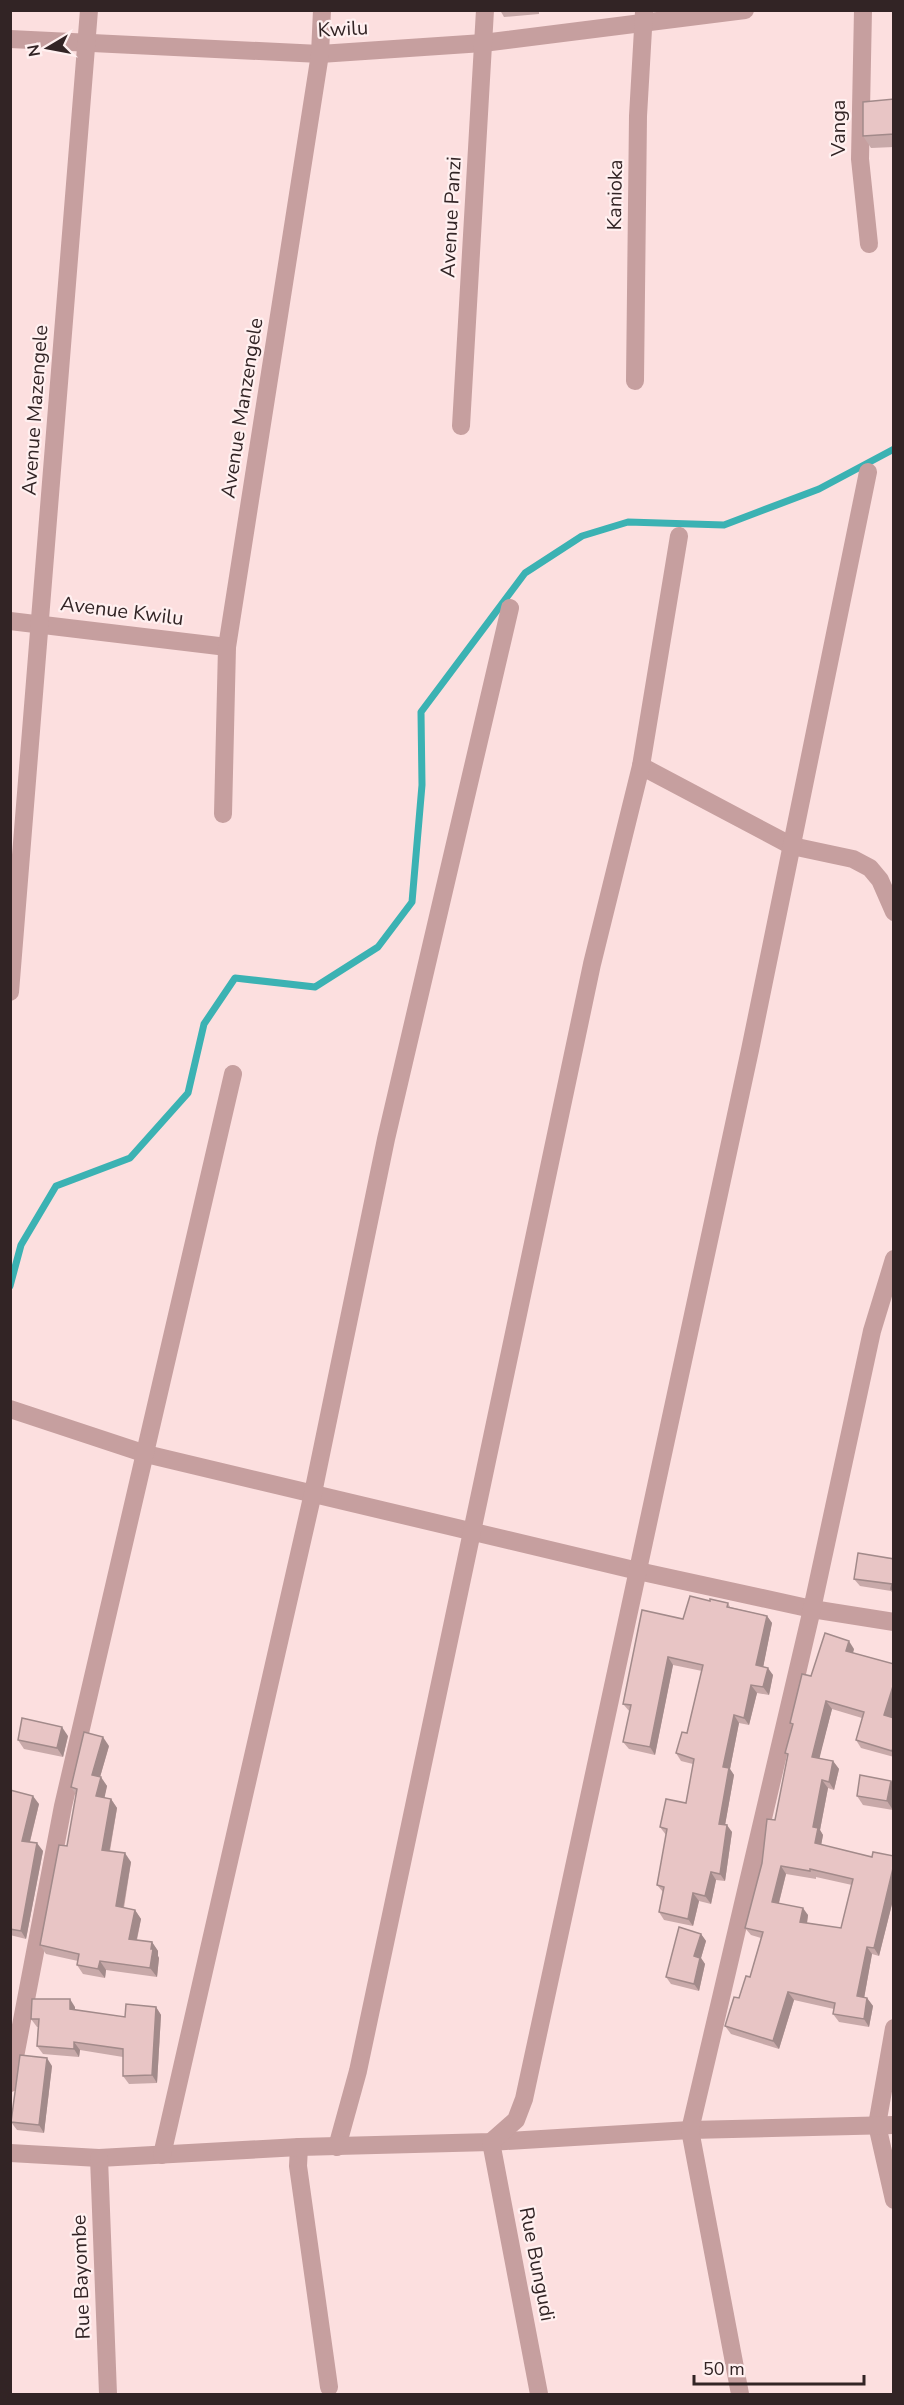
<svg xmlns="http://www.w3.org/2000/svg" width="904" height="2405" font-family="'Nunito Sans',sans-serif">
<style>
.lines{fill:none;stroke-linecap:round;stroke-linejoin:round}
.stream{stroke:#3bb2b3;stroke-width:7}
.street{stroke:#c69f9f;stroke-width:18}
.wall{fill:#c8a9a9;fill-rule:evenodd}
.shaded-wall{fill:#a28a8a}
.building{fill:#e8c5c5;stroke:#a28a8a;stroke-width:1.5;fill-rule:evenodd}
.labels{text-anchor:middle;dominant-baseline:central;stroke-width:4.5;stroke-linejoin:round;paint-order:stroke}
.street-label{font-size:20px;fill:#322425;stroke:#fff0f0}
</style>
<rect width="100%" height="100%" fill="#fcdfdf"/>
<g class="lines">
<path class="stream" d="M10,1286L21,1245L56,1186L130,1158L188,1093L204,1024L235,978L315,987L378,947L412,902L422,785L421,712L525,573L582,536L628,522L724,525L819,489L894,449"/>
<g class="street">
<path d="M863,10L860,159L869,244"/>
<path d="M10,39L320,54L483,43L745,10"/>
<path d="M635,381L638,116L644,12"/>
<path d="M461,426L485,10"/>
<path d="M10,621L227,647"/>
<path d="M641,766L792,846L853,859L870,868L880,880L894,912"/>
<path d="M223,814L227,647L320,54L322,10"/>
<path d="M10,992L89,10"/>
<path d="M10,1409L146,1454L638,1571L812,1609L894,1622"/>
<path d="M894,2028L877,2125L894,2200"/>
<path d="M10,2083L63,1806L233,1074"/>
<path d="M299,2147L298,2166L329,2387"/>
<path d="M337,2147L358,2071L592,964L641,766L679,536"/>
<path d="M10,2153L99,2158L299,2147L491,2142L690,2130L894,2125"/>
<path d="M162,2155L313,1493L386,1139L510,608"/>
<path d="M99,2158L108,2394"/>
<path d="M539,2394L491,2142L516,2120L524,2099L750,1050L868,472"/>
<path d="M740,2394L690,2130L812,1609L872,1331L894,1259"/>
</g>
</g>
<g class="wall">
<path d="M500,10H539V14L504,17Z"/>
<path d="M894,99V147L871,148L863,136Z"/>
<path d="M894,1559V1594L891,1591L860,1586L854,1579Z"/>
<path d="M710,1601L728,1603L730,1607L767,1616L772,1623L763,1667L773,1675L769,1695L757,1693L749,1725L739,1723L730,1769L734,1775L725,1825L732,1832L725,1881L716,1880L711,1904L699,1901L693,1926L664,1920L659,1912L663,1892L657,1885L666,1835L660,1827L686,1803L693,1764L681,1761L676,1753L687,1733L702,1671L673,1665L655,1755L629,1749L623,1742L630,1712L623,1704Z"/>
<path d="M854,1649L853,1653L894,1664V1710L891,1718H894V1757L861,1748L856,1740L862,1718L832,1709L819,1758L833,1761L839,1769L834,1790L828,1788L820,1830L823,1835L821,1845L872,1857L894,1856V1896L879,1956L872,1954L864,1998H867L873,2006L869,2027L839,2022L833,2014L834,2009L794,2000L779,2049L731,2034L725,2026L750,1977L761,1938L751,1935L745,1928L775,1820L788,1758L785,1753L792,1726L790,1723L811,1676ZM786,1874L816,1879V1877L852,1885L841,1928L807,1923L808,1915L779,1903Z"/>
<path d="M68,1736L63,1757L24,1749L18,1740Z"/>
<path d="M109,1746L100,1777L107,1786L104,1798L111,1799L117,1808L110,1851L131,1862L124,1908L135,1910L141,1919L137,1940L152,1942L158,1951V1956L159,1958L157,1977L106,1970L105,1978L83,1974L77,1965L78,1961L46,1954L40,1945L67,1846L76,1795L71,1787Z"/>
<path d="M891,1781L894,1784L893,1810L863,1805L857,1796Z"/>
<path d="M10,1790L39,1804L30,1842L43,1851L26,1939L10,1935Z"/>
<path d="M701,1934L706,1941L701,1958L705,1964L699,1991L671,1984L666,1977Z"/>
<path d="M75,2007V2010L125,2017L156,2007L161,2015L157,2083L129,2084L123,2076V2057L80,2050L79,2057L43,2054L37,2046L38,2027H37L31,2019Z"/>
<path d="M52,2066L44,2133L17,2130L11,2122Z"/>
</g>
<g class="shaded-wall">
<path d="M767,1616L772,1623L762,1673L756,1665Z"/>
<path d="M849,1641L854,1649L851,1659L846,1651Z"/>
<path d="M668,1657L673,1665L655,1755L650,1747Z"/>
<path d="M768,1668L773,1675L769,1695L763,1687Z"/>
<path d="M894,1683V1710L890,1723L884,1715Z"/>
<path d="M751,1685L757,1693L749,1725L744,1718Z"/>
<path d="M826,1701L832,1709L818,1764L812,1757Z"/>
<path d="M734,1715L739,1723L730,1769L734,1775L724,1831L719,1824L723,1767Z"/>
<path d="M62,1727L68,1736L63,1757L57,1748Z"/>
<path d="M103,1737L109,1746L98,1784L92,1775Z"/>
<path d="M833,1761L839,1769L834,1790L829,1782Z"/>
<path d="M101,1777L107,1786L103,1805L96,1796Z"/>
<path d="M822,1780L828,1788L820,1830L823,1835L820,1851L815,1843L813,1827Z"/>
<path d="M891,1781L894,1784L893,1810L887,1801Z"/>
<path d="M33,1796L39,1804L28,1849L22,1841Z"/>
<path d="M111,1799L117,1808L108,1859L102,1850Z"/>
<path d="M727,1825L732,1832L725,1881L720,1874Z"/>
<path d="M37,1843L43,1851L26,1939L21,1931Z"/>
<path d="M125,1853L131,1862L122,1915L116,1906Z"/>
<path d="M894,1864V1896L879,1956L874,1948Z"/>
<path d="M781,1866L786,1874L777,1910L772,1902Z"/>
<path d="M711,1872L716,1880L711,1904L705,1896Z"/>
<path d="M693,1893L699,1901L693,1926L688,1919Z"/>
<path d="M803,1908L808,1915L806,1930L800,1922Z"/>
<path d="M135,1910L141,1919L135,1947L129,1939Z"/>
<path d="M701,1934L706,1941L701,1958L705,1964L699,1991L694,1984V1956Z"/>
<path d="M152,1942L158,1951V1956L159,1958L157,1977L150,1968Z"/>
<path d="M867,1947L872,1954L863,2004L857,1996Z"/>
<path d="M100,1961L106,1970L105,1978L98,1969Z"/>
<path d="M788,1992L794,2000L779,2049L773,2041Z"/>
<path d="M867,1998L873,2006L869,2027L864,2019Z"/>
<path d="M70,1999L75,2007V2017L70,2009Z"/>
<path d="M156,2007L161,2015L157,2083L152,2075Z"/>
<path d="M74,2042L80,2050L79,2057L74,2049Z"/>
<path d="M47,2058L52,2066L44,2133L39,2125Z"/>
</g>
<g class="building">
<path d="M894,99V134L863,136V102Z"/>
<path d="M858,1553L894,1559V1590L891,1589L892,1584L854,1579Z"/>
<path d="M690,1596L710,1601V1599L728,1603L727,1607L767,1616L756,1665L768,1668L763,1687L751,1685L744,1718L734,1715L723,1767L729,1768L719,1824L727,1825L720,1874L711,1872L705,1896L693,1893L688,1919L659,1912L664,1887L657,1885L667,1829L660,1827L666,1799L686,1803L694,1759L676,1753L682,1732L687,1733L703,1665L668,1657L650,1747L623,1742L631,1705L623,1704L642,1610L683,1619Z"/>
<path d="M825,1633L849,1641L846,1651L894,1664V1683L884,1715L894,1718V1745L892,1751L856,1740L864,1712L826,1701L812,1757L833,1761L829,1782L822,1780L813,1827L818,1828L815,1843L872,1857L873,1852L894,1856V1864L874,1948L867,1947L857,1996L867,1998L864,2019L833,2014L835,2003L788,1992L773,2041L725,2026L734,1997L739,1998L746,1976L750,1977L763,1932L745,1928L762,1863L767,1819L775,1820L788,1754L785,1753L793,1724L790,1723L802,1674L811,1676ZM781,1866L810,1871V1869L853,1879L841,1928L800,1922L803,1908L772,1902Z"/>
<path d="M22,1718L62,1727L57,1748L18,1740Z"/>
<path d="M84,1732L103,1737L92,1775L101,1777L96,1796L111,1799L102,1850L125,1853L116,1906L135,1910L129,1939L152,1942L151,1949H153L150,1968L100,1961L98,1969L77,1965L79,1954L40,1945L59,1845L67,1846L77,1789L71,1787Z"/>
<path d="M860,1775L891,1781L887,1801L857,1796Z"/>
<path d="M10,1790L33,1796L22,1841L37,1843L21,1931L10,1929Z"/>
<path d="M679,1927L701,1934L694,1956L700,1958L694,1984L666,1977Z"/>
<path d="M32,1999H70V2009L125,2017L126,2004L156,2007L152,2075L123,2076V2049L74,2042V2049L37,2046L39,2019H31Z"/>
<path d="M20,2055L47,2058L39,2125L11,2122Z"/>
</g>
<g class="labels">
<g class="street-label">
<text transform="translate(343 29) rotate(-3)">Kwilu</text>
<text transform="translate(838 128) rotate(-90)">Vanga</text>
<text transform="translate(615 195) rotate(-89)">Kanioka</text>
<text transform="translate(451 217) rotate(-87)">Avenue Panzi</text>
<text transform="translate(242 408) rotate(-81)">Avenue Manzengele</text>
<text transform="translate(35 410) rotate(-86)">Avenue Mazengele</text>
<text transform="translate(122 611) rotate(7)">Avenue Kwilu</text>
<text transform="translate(537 2264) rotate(79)">Rue Bungudi</text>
<text transform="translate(81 2277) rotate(-92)">Rue Bayombe</text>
</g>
</g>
<rect width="904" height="2405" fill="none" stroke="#322425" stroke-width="24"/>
<g transform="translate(48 48) rotate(260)" stroke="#fff0f0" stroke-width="4.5" paint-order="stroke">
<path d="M0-4.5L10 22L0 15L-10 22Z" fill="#322425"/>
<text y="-9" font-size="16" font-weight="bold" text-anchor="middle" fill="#322425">N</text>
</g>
<path d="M694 2375v9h170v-9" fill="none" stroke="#322425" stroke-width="3"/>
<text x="703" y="2375" font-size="18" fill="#322425" stroke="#fff0f0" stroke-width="4.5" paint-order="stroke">50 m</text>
</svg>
